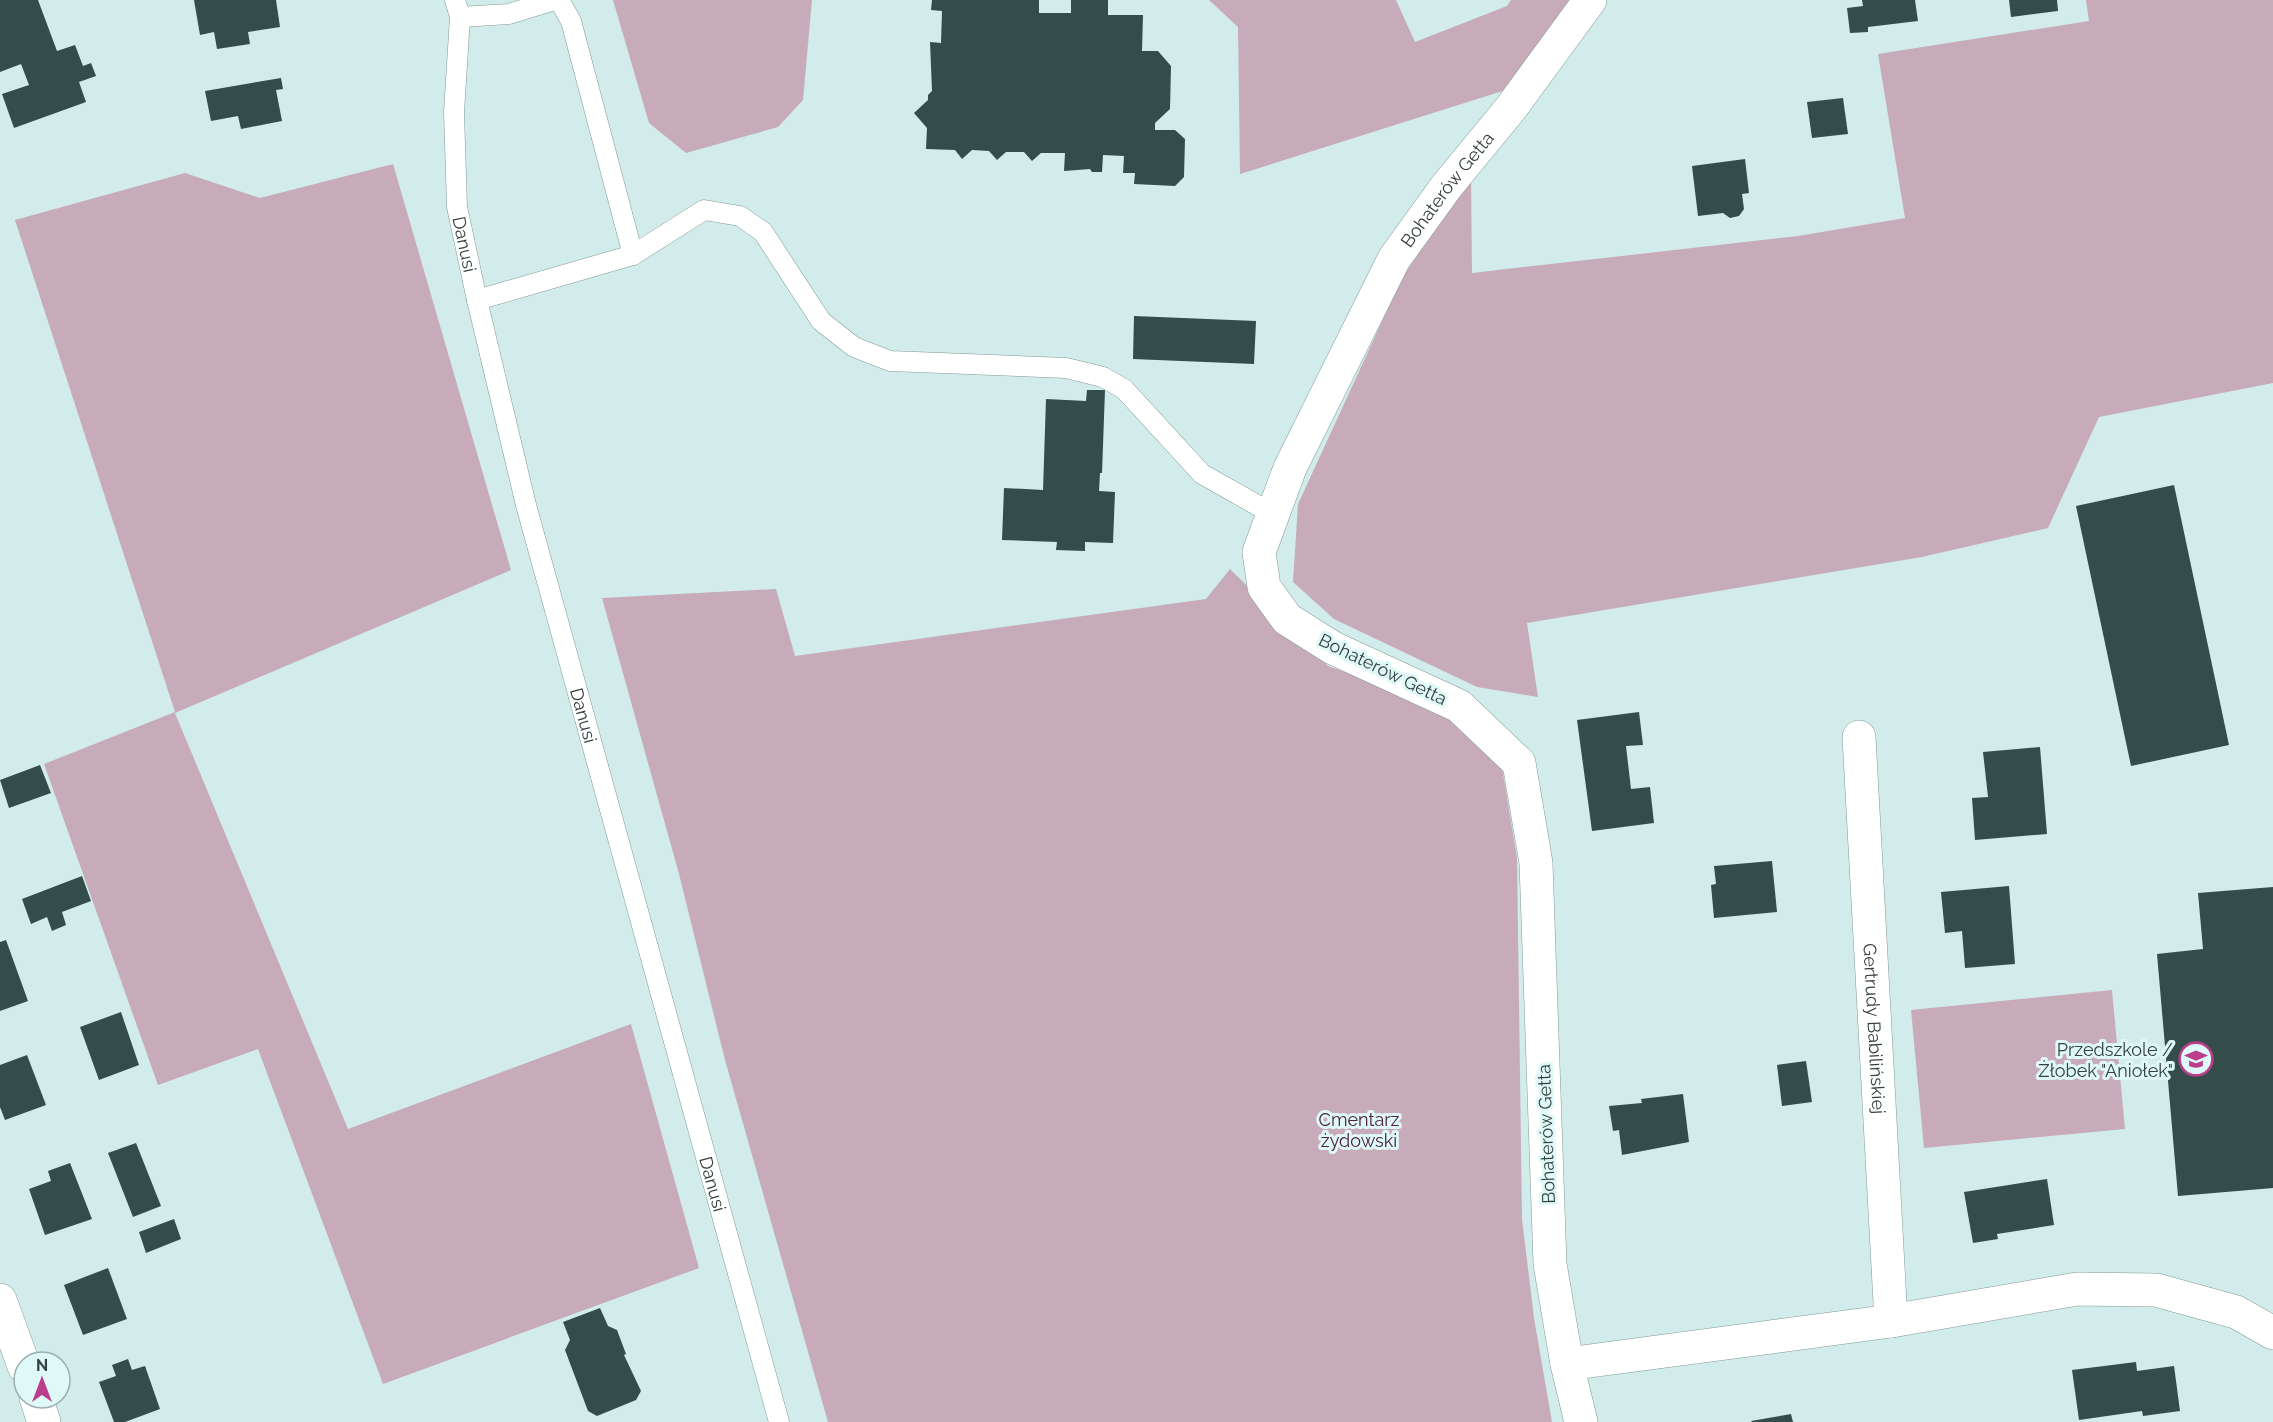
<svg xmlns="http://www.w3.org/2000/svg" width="2273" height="1422" font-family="Raleway,sans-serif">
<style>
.green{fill:#c8abb9}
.building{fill:#344c4a}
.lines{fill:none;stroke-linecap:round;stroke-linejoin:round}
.service-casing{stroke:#819b99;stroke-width:21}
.minor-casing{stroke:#819b99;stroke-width:34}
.service{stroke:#fff;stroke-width:20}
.minor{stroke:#fff;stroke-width:33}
.labels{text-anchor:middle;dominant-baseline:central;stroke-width:6;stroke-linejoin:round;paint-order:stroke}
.street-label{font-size:18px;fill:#35403f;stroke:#def9f7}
.poi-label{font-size:18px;fill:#35403f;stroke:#def9f7;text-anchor:end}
.park-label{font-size:18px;fill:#4e213c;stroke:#def9f7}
</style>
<rect width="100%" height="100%" fill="#d1ecea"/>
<g class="green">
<path d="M613,0H812L803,100L778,127L686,153L649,123Z"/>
<path d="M1209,0H1396L1415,42L1507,6L1511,0H1576L1512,88L1240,174L1238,27Z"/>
<path d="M2086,0H2273V383L2099,417L2048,528L1922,557L1527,623L1538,697L1477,687L1334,619L1293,582L1298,504L1402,278L1471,176L1472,273L1798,236L1905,218L1878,54L2089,21Z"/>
<path d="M393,164L511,570L175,713L348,1129L631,1024L699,1268L383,1384L258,1049L158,1085L44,764L175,712L15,220L185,173L260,198Z"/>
<path d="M1230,569L1328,666L1383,686L1447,714L1502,767L1517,858L1522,1219L1534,1318L1552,1422H828L725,1060L679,874L602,598L776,589L795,656L1206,599Z"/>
<path d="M2112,990L2125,1129L1924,1148L1911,1010Z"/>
</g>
<g class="building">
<path d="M0,0H38L57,51L75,45L83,66L91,63L96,76L79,82L86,102L14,128L2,94L29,85L21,64L0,72Z"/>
<path d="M194,0H276L280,27L248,32L250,44L217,49L214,32L200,35Z"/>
<path d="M932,0H1039V13H1071V0H1108V15H1143L1142,51H1158L1171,66L1170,109L1155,123V130H1175L1185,139L1184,177L1175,186L1134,184L1135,173H1123L1124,156L1103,155L1102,172H1092L1090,169L1064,171L1065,153H1041L1032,161L1024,152H1006L997,160L989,151L972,150L962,159L955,150L926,149L927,128L914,113L928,100V95L932,91L930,42L941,43L942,11L931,10Z"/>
<path d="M1862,0H1915L1918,21L1868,27V32L1850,33L1847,8L1863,6Z"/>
<path d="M2009,0H2057L2058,11L2011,17Z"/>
<path d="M281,78L283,89L276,90L282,121L241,129L238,116L211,121L205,91Z"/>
<path d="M1843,98L1848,134L1812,138L1807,102Z"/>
<path d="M1745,159L1749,193L1742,194L1744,209L1739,216L1730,218L1723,213L1698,216L1692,166Z"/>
<path d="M1134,316L1256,321L1254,364L1133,359Z"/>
<path d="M1087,390H1105L1102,473H1100L1099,491L1115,492L1113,543L1085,542V551L1056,550L1057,542L1002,540L1004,488L1043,490L1046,399L1086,401Z"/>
<path d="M2174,485L2229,745L2131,766L2076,506Z"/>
<path d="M1639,712L1643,745L1626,746L1631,789L1650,787L1654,823L1592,831L1577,720Z"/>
<path d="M2040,747L2047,834L1975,840L1972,798L1988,797L1983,752Z"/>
<path d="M40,765L51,793L9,808L0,780Z"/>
<path d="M1772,861L1777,912L1714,918L1711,885L1716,884L1714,866Z"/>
<path d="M82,876L91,901L62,912L66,925L52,931L47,917L31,924L22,899Z"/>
<path d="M2009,886L2015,964L1965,968L1962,931L1945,933L1941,892Z"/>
<path d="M2273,887V1188L2178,1196L2157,954L2203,949L2198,893Z"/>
<path d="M6,940L28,1001L0,1011V942Z"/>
<path d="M121,1012L139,1065L99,1080L80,1027Z"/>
<path d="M27,1055L46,1105L5,1120L0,1107V1065Z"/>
<path d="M1806,1061L1812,1102L1782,1106L1777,1065Z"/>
<path d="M1683,1094L1689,1142L1622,1155L1619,1130L1613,1131L1609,1106L1642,1103L1641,1099Z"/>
<path d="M136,1143L161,1206L133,1217L108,1153Z"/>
<path d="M70,1163L92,1219L45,1235L29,1189L51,1181L48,1171Z"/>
<path d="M2047,1179L2054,1225L1997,1234L1998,1239L1973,1243L1964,1192Z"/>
<path d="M174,1219L181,1239L146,1253L139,1232Z"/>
<path d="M108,1268L127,1319L83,1335L64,1285Z"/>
<path d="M600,1308L608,1326L617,1330L626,1354L624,1355L641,1391L636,1400L597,1416L588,1411L565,1350L570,1340L563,1322Z"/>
<path d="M128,1359L132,1370L145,1366L160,1409L125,1422H114L99,1382L116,1376L112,1365Z"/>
<path d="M2136,1362L2137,1371L2174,1366L2180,1411L2143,1416L2142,1411L2079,1420L2072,1370Z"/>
<path d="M1791,1414L1793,1422H1752L1751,1421Z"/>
</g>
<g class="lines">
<g class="service-casing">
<g id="service">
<path id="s1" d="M455,0L460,17L454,112L457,207L477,300L526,505L779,1422"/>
<path d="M559,0L571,21L633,255"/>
<path d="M460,17L509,14L555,0"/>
<path d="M477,300L633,255L704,210L740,216L763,232L821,321L854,347L890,361L1066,368L1103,377L1124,389L1202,474L1271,513"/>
</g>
</g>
<g class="minor-casing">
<g id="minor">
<path id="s2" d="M1859,737L1891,1321"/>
<path d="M0,1300L24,1366"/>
<path d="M1567,1364L1891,1321L2077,1289L2156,1290L2236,1312L2273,1333"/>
<path d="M36,1398L44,1422"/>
<path id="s3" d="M1581,1422L1567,1364L1550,1264L1536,863L1519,763L1459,706L1333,648L1287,619L1264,587L1259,552L1290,468L1394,259L1446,187L1511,108L1590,0"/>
</g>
</g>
<use href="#service" class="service"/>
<use href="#minor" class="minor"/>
</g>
<defs>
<g id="school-ring" transform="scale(1.725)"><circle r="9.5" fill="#def9f7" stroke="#bb3e8c" stroke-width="1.5"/><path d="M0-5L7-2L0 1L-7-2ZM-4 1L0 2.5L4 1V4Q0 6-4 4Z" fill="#bb3e8c"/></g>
</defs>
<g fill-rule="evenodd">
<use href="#school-ring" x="2196" y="1059"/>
</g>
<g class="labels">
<g class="street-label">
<text stroke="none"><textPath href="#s3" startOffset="1425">Bohaterów Getta</textPath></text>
<text stroke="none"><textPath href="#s1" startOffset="246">Danusi</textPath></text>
<text transform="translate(1383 669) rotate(26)">Bohaterów Getta</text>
<text stroke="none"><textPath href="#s1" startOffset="732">Danusi</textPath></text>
<text stroke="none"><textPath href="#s2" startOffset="292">Gertrudy Babilińskiej</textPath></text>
<text transform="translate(1546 1134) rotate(-92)">Bohaterów Getta</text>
<text stroke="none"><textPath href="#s1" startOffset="1218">Danusi</textPath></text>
</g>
<g class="poi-label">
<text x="2173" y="1049">Przedszkole /<tspan x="2173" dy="21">Żłobek "Aniołek"</tspan></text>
</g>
<g class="park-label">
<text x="1359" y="1119">Cmentarz<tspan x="1359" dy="21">żydowski</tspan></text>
</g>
</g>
<g transform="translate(42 1380)"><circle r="28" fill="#def9f7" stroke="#9aafad" stroke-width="1.5"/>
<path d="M0-4.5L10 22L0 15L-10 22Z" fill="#bb3e8c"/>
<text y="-9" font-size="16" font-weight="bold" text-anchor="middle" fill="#35403f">N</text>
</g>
</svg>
